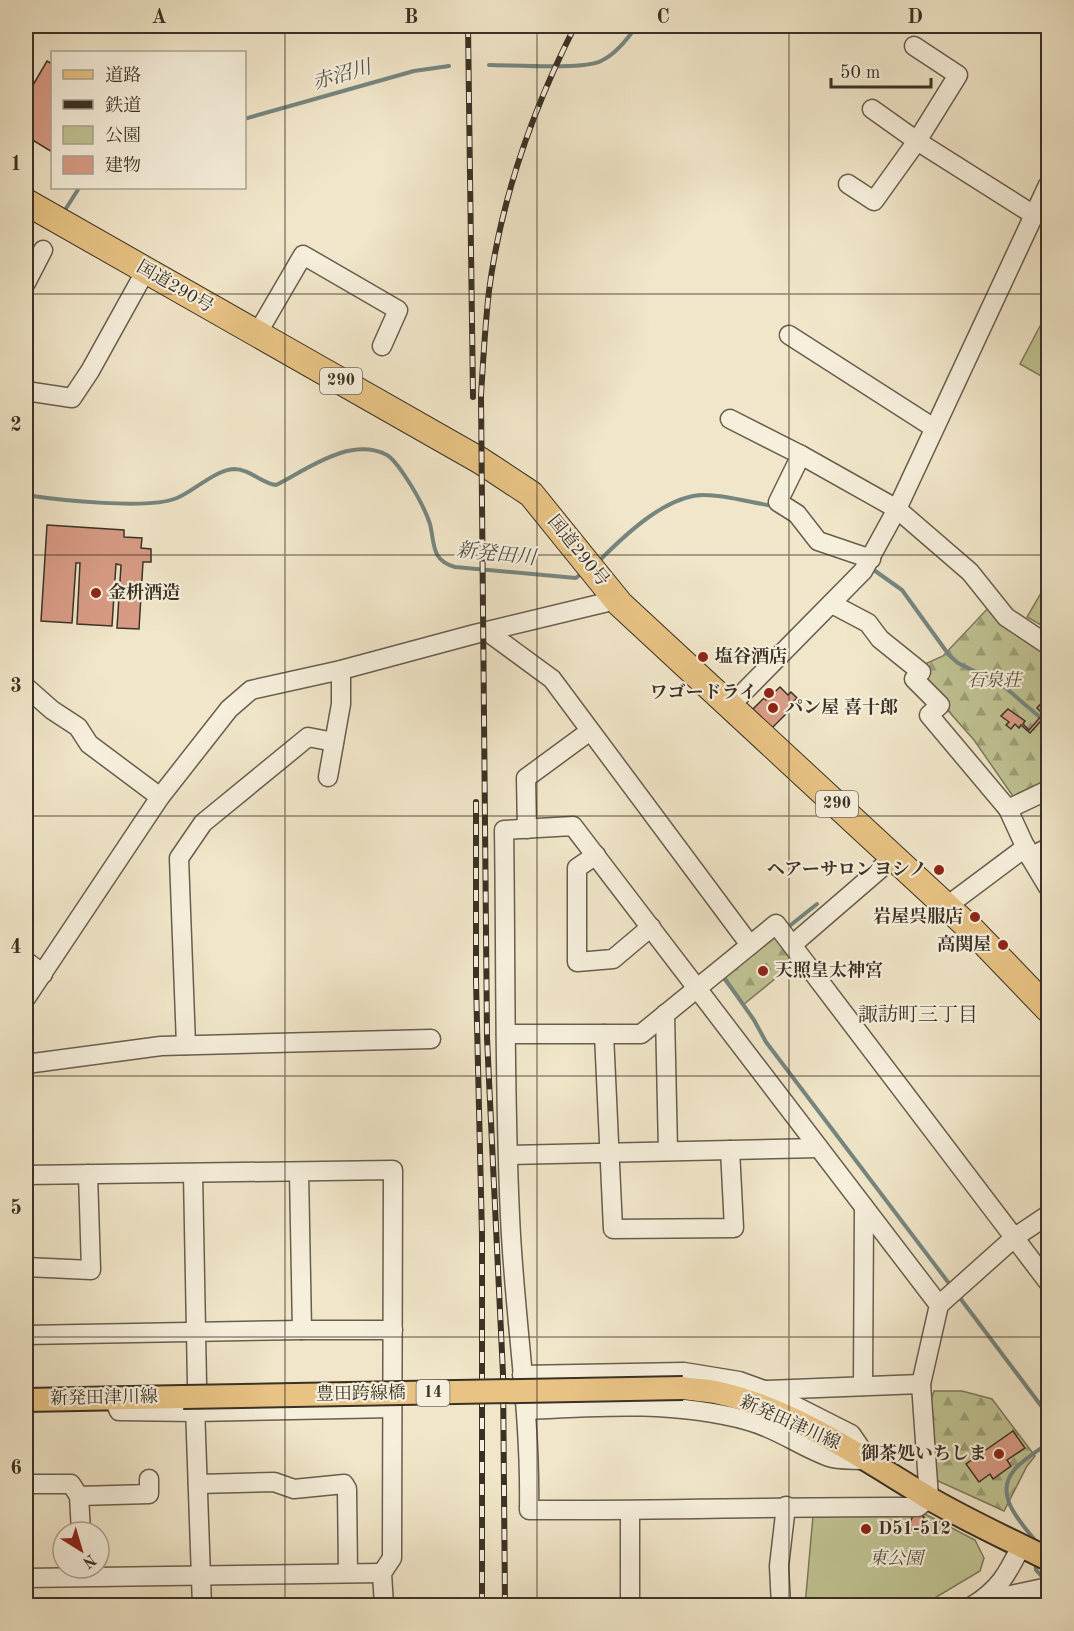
<svg xmlns="http://www.w3.org/2000/svg" width="1074" height="1631" font-family="'Old Standard TT','Noto Serif JP',serif">
<style>
.green{fill:#c0c393;stroke:#7d7a5c;stroke-width:1.5}
.forest{fill:url(#forest-firs);stroke:#7d7a5c;stroke-width:1.5}
.lines{fill:none;stroke-linecap:round;stroke-linejoin:round}
.stream{stroke:#758680;stroke-width:4}
.building{fill:#d99c86;stroke:#3a3125;stroke-width:1.5}
.minor-casing{stroke:#685e4e;stroke-width:21}
.major-casing{stroke:#3a3125;stroke-width:26}
.highway-casing{stroke:#3a3125;stroke-width:28}
.minor{stroke:#f6efdc;stroke-width:18}
.major{stroke:#e8c384;stroke-width:22}
.highway{stroke:#e8c384;stroke-width:26}
.rail-casing{stroke:#3a3125;stroke-width:6}
.rail{stroke:#f6efdc;stroke-width:4;stroke-dasharray:11;stroke-linecap:butt}
.major-bridge-casing{stroke:#3a3125;stroke-width:26;stroke-linecap:butt}
.major-bridge{stroke:#e8c384;stroke-width:22}
.grid{fill:none;stroke:#3a3125;stroke-width:1.5;stroke-opacity:0.55}
.poi-dot{fill:#8f2418;stroke:#f6efdc;stroke-width:2}
.labels{text-anchor:middle;dominant-baseline:central;stroke-width:4.5;stroke-linejoin:round;paint-order:stroke}
.shield{fill:#f6efdc;stroke:#726a5c;stroke-width:1.5}
.shield-label{font-size:16px;font-weight:bold;fill:#3a3125}
.street-label{font-size:18px;fill:#3a3125;stroke:#f6efdc}
.poi-label{font-size:18px;font-weight:bold;fill:#3a3125;stroke:#f6efdc;text-anchor:start}
.park-label{font-size:18px;font-style:italic;fill:#554e3b;stroke:#f6efdc}
.water-label{font-size:20px;font-style:italic;fill:#52544b;stroke:#f6efdc}
.neighbourhood-label{font-size:20px;fill:#3a3125;stroke:#f6efdc}
.neatline{fill:none;stroke:#3a3125;stroke-width:2}
.grid-label{font-size:20px;text-anchor:middle;font-weight:bold;fill:#3a3125}
</style>
<defs>
<pattern id="forest-firs" width="22" height="20" patternUnits="userSpaceOnUse" patternTransform="scale(1.5)"><rect width="22" height="20" fill="#c0c393"/><path d="M5 1l3.5 6h-7zM16 11l3.5 6h-7z" fill="#9d9f78"/></pattern>
</defs>
<rect width="100%" height="100%" fill="#f1e6c9"/>
<filter id="stains"><feTurbulence type="fractalNoise" baseFrequency=".00333" numOctaves="4"/><feColorMatrix values="0 0 0 0 .2 0 0 0 0 .09 0 0 0 0 .02 0 0 0 .5 -.17"/></filter>
<radialGradient id="worn" r=".72"><stop offset=".6" stop-color="#630" stop-opacity="0"/><stop offset="1" stop-color="#630" stop-opacity=".3"/></radialGradient>
<g class="green">
<path d="M1048,311V380L1020,364Z"/>
<path d="M1041,593L1048,598V629L1027,617Z"/>
<path d="M921,1512L975,1540L984,1558L980,1571L923,1605L805,1606L813,1516Z"/>
</g>
<g class="forest">
<path d="M992,604L1048,646V787L1017,802L974,740L921,680L925,664L943,656Z"/>
<path d="M775,932L798,960L743,1005L720,975Z"/>
<path d="M934,1391H962L992,1399L1035,1456L1027,1466L1004,1511L936,1480L930,1403Z"/>
</g>
<g class="lines">
<g class="stream">
<path d="M489,65C513,65 583,70 601,61C616,54 627,39 637,26"/>
<path d="M244,119L414,71L449,66"/>
<path d="M65,210L79,188"/>
<path d="M26,495C58,500 149,510 177,498C194,491 215,470 234,469C250,469 261,483 276,485C308,469 350,436 387,455C394,459 400,469 405,476C415,491 424,506 430,524C435,545 431,560 455,567L576,578L582,573"/>
<path d="M601,559C626,534 668,494 705,495C725,495 753,503 774,506"/>
<path d="M871,568L902,590L949,655L958,663L1001,684L1048,724"/>
<path d="M787,928L817,904"/>
<path d="M723,976L754,1020L766,1042L951,1286"/>
<path d="M957,1294L1048,1415"/>
<path d="M1037,1543C1021,1522 992,1495 1015,1469C1024,1459 1038,1451 1048,1443"/>
<path d="M1036,1562V1570L1046,1581"/>
</g>
</g>
<g class="building">
<path d="M47,61L52,64V152L26,136V97Z"/>
<path d="M47,525L124,530V537L142,538L141,548L151,549V562H143L139,629L117,628L121,565L116,564L112,626L77,624L80,563H76L72,623L41,621Z"/>
<path d="M780,687L788,695L791,692L797,698L791,704L793,707L771,729L752,710L764,698L766,700Z"/>
<path d="M1045,699L1048,702V713L1030,733L1021,725L1019,728L1015,724L1011,729L1006,725L1009,722L1001,716L1008,709L1025,721L1023,724L1029,730L1043,714L1037,708Z"/>
<path d="M1013,1431L1025,1448L1007,1460L1011,1466L993,1479L990,1474L979,1482L966,1464Z"/>
<path d="M914,1513L924,1517L919,1532L908,1528Z"/>
</g>
<g class="lines">
<g class="minor-casing">
<g id="minor">
<path d="M872,109L917,141L1034,215"/>
<path d="M848,184L874,201L917,141L958,75L914,46"/>
<path d="M26,283L43,250"/>
<path d="M257,334L303,255L398,310L382,346"/>
<path d="M789,335L934,428"/>
<path d="M26,391L72,398L90,371L146,270"/>
<path d="M730,419L801,455L897,509L970,572L1006,617L1048,645"/>
<path d="M801,455L778,502L797,514L818,541L871,559"/>
<path d="M832,604L868,623L880,639L921,672L914,679L940,705L929,715L1008,809"/>
<path d="M488,632L552,679L750,945"/>
<path d="M26,687L52,710L78,727L89,744L160,797"/>
<path d="M731,705L863,571L897,509L1048,185"/>
<path d="M328,777L341,704V670"/>
<path d="M1048,790L1008,809L1030,857L1048,887"/>
<path d="M573,826L939,1305L921,1384L929,1498L918,1507C788,1506 659,1511 529,1510C531,1412 514,1314 510,1216C504,1088 506,959 504,830Z"/>
<path d="M527,829L526,778L590,731"/>
<path d="M596,855L577,868V962L613,959L651,927"/>
<path d="M1030,857L1048,848"/>
<path d="M947,906L1026,847"/>
<path d="M792,945L894,857"/>
<path d="M26,961L43,974"/>
<path d="M26,998L160,797L229,709L251,690L341,670L475,634L612,601L620,604"/>
<path d="M665,1014L668,1151"/>
<path d="M506,1034H641L776,924L1048,1282"/>
<path d="M604,1034L613,1229L734,1228L730,1150"/>
<path d="M186,1045L179,858L203,823L308,737L334,742"/>
<path d="M26,1064L161,1046L431,1039"/>
<path d="M509,1155L819,1148"/>
<path d="M299,1172L302,1330"/>
<path d="M193,1173L197,1384"/>
<path d="M26,1175L393,1170L392,1558L382,1573L384,1606"/>
<path d="M26,1267L91,1270L88,1174"/>
<path d="M939,1305L1015,1237L1048,1215"/>
<path d="M26,1335L302,1330H393"/>
<path d="M522,1375L684,1372L739,1381L764,1390L851,1434L869,1460"/>
<path d="M863,1386L864,1207"/>
<path d="M767,1390L921,1384"/>
<path d="M113,1398L119,1411L195,1412L392,1408"/>
<path d="M195,1407L202,1606"/>
<path d="M526,1410C601,1406 676,1401 749,1421C778,1429 801,1447 829,1457C839,1461 854,1459 865,1460"/>
<path d="M26,1484H71L79,1496L81,1532"/>
<path d="M198,1484L274,1482L294,1489L344,1484L347,1489L348,1573"/>
<path d="M79,1496L149,1494V1479"/>
<path d="M26,1578L382,1573"/>
<path d="M983,1601L1048,1587"/>
<path d="M630,1606V1511"/>
<path d="M781,1606L779,1566L786,1506"/>
<path d="M972,1606C999,1590 1008,1573 1021,1546"/>
</g>
</g>
<g class="major-casing">
<g id="major">
<path d="M683,1388C694,1390 705,1390 715,1392C791,1408 861,1457 927,1497C966,1520 1008,1539 1048,1559"/>
<path d="M26,1400L183,1397"/>
</g>
</g>
<g class="highway-casing">
<path id="highway" d="M26,202L481,461L531,494L620,604L973,931L1048,1009"/>
</g>
<use href="#minor" class="minor"/>
<use href="#major" class="major"/>
<use href="#highway" class="highway"/>
<g class="rail-casing">
<g id="rail">
<path d="M468,26L473,397"/>
<path d="M476,802V981L482,1236V1606"/>
<path d="M505,1606L503,1374L487,1038L481,396C483,361 485,326 489,291C501,198 533,109 575,26"/>
</g>
</g>
<use href="#rail" class="rail"/>
<g class="major-bridge-casing">
<path id="major-bridge" d="M183,1397L683,1388"/>
</g>
<use href="#major-bridge" class="major-bridge"/>
</g>
<path class="grid" d="M285,26V1606M537,26V1606M789,26V1606M26,294H1048M26,555H1048M26,816H1048M26,1076H1048M26,1337H1048"/>
<g class="poi-dot">
<circle cx="96" cy="593" r="6"/>
<circle cx="703" cy="657" r="6"/>
<circle cx="769" cy="693" r="6"/>
<circle cx="773" cy="708" r="6"/>
<circle cx="939" cy="870" r="6"/>
<circle cx="975" cy="917" r="6"/>
<circle cx="1003" cy="945" r="6"/>
<circle cx="763" cy="971" r="6"/>
<circle cx="999" cy="1454" r="6"/>
<circle cx="866" cy="1529" r="6"/>
</g>
<g class="labels">
<g class="shield">
<rect x="320" y="368" width="42" height="26" rx="4.5"/>
<rect x="816" y="791" width="42" height="26" rx="4.5"/>
<rect x="416.5" y="1380" width="33" height="26" rx="4.5"/>
</g>
<g class="shield-label">
<text x="341" y="381">290</text>
<text x="837" y="804">290</text>
<text x="433" y="1393">14</text>
</g>
<g class="street-label">
<text transform="translate(175 287) rotate(30)">国道290号</text>
<text transform="translate(578 551) rotate(51)">国道290号</text>
<text transform="translate(361 1394) rotate(-1)">豊田跨線橋</text>
<text transform="translate(104 1398) rotate(-1)">新発田津川線</text>
<text transform="translate(790 1423) rotate(24)">新発田津川線</text>
</g>
<g class="poi-label">
<text x="108" y="593">金枡酒造</text>
<text x="715" y="657">塩谷酒店</text>
<text x="757" y="693" text-anchor="end">ワゴードライ</text>
<text x="785" y="708">パン屋 喜十郎</text>
<text x="927" y="870" text-anchor="end">ヘアーサロンヨシノ</text>
<text x="963" y="917" text-anchor="end">岩屋呉服店</text>
<text x="991" y="945" text-anchor="end">高関屋</text>
<text x="775" y="971">天照皇太神宮</text>
<text x="987" y="1454" text-anchor="end">御茶処いちしま</text>
<text x="878" y="1529">D51-512</text>
</g>
<g class="park-label">
<text x="994" y="681">石泉荘</text>
<text x="896" y="1559">東公園</text>
</g>
<g class="water-label">
<text transform="translate(342 76) rotate(-16)">赤沼川</text>
<text transform="translate(496 555) rotate(6)">新発田川</text>
</g>
<g class="neighbourhood-label">
<text x="918" y="1016">諏訪町三丁目</text>
</g>
</g>
<rect width="1074" height="1631" fill="none" stroke="#f1e6c9" stroke-width="66"/>
<rect x="51" y="51" width="195" height="138" fill="#f6efdc" stroke="#aba393" stroke-width="1.5"/>
<rect x="63" y="70" width="30" height="9" fill="#e8c384" stroke="#aba393" stroke-width="1.5"/>
<text x="105" y="81" font-size="18" fill="#3a3125">道路</text>
<rect x="63" y="100" width="30" height="9" fill="#3a3125" stroke="#aba393" stroke-width="1.5"/>
<text x="105" y="111" font-size="18" fill="#3a3125">鉄道</text>
<rect x="63" y="126" width="30" height="18" fill="#c0c393" stroke="#aba393" stroke-width="1.5"/>
<text x="105" y="141" font-size="18" fill="#3a3125">公園</text>
<rect x="63" y="156" width="30" height="18" fill="#d99c86" stroke="#aba393" stroke-width="1.5"/>
<text x="105" y="171" font-size="18" fill="#3a3125">建物</text>
<g transform="translate(81 1550) rotate(143)"><circle r="28" fill="#f6efdc" stroke="#aba393" stroke-width="1.5"/>
<path d="M0-4.5L10 22L0 15L-10 22Z" fill="#8f2418"/>
<text y="-9" font-size="16" font-weight="bold" text-anchor="middle" fill="#3a3125">N</text>
</g>
<path d="M831 78v9h100v-9" fill="none" stroke="#3a3125" stroke-width="3"/>
<text x="840" y="78" font-size="18" fill="#3a3125" stroke="#f6efdc" stroke-width="4.5" paint-order="stroke">50 m</text>
<rect x="33" y="33" width="1008" height="1565" class="neatline"/>
<g class="grid-label">
<text x="159" y="23">A</text>
<text x="411" y="23">B</text>
<text x="663" y="23">C</text>
<text x="915" y="23">D</text>
<text x="16" y="170">1</text>
<text x="16" y="431">2</text>
<text x="16" y="692">3</text>
<text x="16" y="953">4</text>
<text x="16" y="1214">5</text>
<text x="16" y="1474">6</text>
</g>
<rect width="100%" height="100%" filter="url(#stains)"/>
<rect width="100%" height="100%" fill="url(#worn)"/>
</svg>
